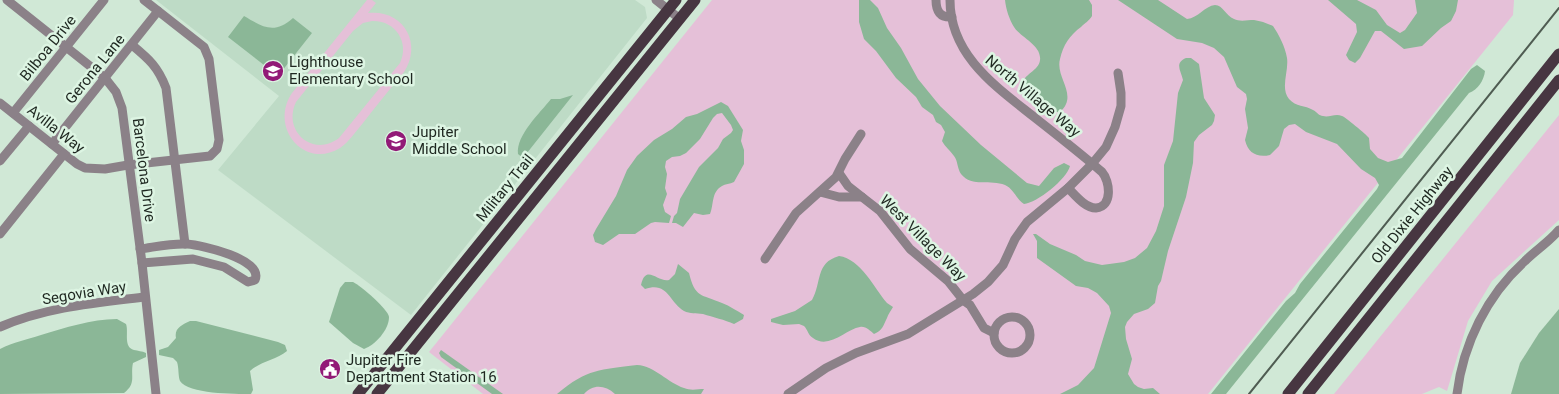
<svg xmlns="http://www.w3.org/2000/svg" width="1559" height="394" font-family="Roboto,sans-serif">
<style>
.built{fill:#bedbc6}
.green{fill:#e5c0d8;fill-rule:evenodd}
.water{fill:#8bb797}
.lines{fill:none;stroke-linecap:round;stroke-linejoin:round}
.minor{stroke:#8b8188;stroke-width:9}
.major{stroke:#473641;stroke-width:11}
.rail{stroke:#4f5c52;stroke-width:2}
.labels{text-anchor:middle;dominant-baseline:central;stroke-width:5;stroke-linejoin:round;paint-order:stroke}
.street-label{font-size:15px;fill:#1e2720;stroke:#ddf5e3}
.poi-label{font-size:15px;fill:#1e2720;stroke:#ddf5e3;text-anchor:start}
</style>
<rect width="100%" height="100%" fill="#d0e8d6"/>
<path class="built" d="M156,0H635L645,7L647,18L411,315L218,170L279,96Z"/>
<g class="green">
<path d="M367,0H372L376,3L368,13C403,9 423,43 404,72C390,89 376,106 363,123C356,131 349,142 340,148C304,170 269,127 292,93ZM372,21C395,20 410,42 400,63L339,138C313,158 282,131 296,102L353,31L363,23Z"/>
<path d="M712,0H1514L1513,15L1208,394H483L429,352Z"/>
<path d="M1559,115V220L1492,281L1468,321L1447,391L1439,387L1422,394H1334Z"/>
</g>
<g class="water">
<path d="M859,0H870L878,8L887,28L901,48L918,79L940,106L981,145L1027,183L1039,186L1054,168L1064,163L1070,166C1067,179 1037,203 1024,204C1016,199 1014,189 1005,185C991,179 972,188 961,174C957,168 958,161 954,156C950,150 945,147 942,141L945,132L941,125L936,122L933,115L922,107L916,97L896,78L876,51L864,39L859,22Z"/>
<path d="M1005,0H1089L1092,5V16C1089,21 1085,23 1081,27C1070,35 1063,45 1060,59C1055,78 1079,95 1060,112H1055L1022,85C1023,74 1039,71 1040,60C1042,45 1020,37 1014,27C1009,19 1006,9 1005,0Z"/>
<path d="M1118,0H1158L1187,19C1198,18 1205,6 1215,5C1223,5 1226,16 1234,19C1240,22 1247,20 1254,20C1261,21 1266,23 1273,26C1279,35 1285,46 1287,58C1289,71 1280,88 1289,99C1296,107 1305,105 1313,110C1317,112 1319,116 1323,116C1329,118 1335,113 1342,116C1344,116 1367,135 1369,138L1370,149L1378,158L1388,162L1402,158L1471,69L1477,65L1485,71C1484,80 1478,90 1469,93L1226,394H1211L1286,301L1295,293L1300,284L1377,189L1379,185L1375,178L1361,169L1337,144L1306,132L1295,124L1289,125L1284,129L1279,146L1270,155C1257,158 1248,153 1245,140L1248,128L1245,109L1247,99L1246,94L1237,87L1224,57L1214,48L1202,43L1177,39Z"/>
<path d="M1328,0H1357L1376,10L1387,25L1400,33L1405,30L1417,13L1415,0H1458L1456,11L1451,21L1441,28L1422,46L1404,49L1381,31H1375L1360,58L1355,63L1349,60L1346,55L1357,32L1356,24Z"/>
<path d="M244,16C263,27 274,35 293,18L312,33L278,76L228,37Z"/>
<path d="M1186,58H1191L1199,64L1204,98L1215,115L1214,121L1212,125L1199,135L1194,142L1193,163L1186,197L1168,251L1161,281L1158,286L1155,303L1148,309L1134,314L1127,322L1125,327L1126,339L1132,359L1128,374L1134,384L1138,387L1144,389L1153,388L1160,394H1060L1078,385L1094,368L1111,313L1109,306L1097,293L1088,288L1076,286L1037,258V241L1033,234H1036L1050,244L1076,255L1085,261L1102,265L1124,262L1135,258L1147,248L1156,231L1164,206V165L1173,141L1178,93L1183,80C1181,71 1174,63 1186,58Z"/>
<path d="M573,95L523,158L518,154C516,135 540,113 551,99H560Z"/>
<path d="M721,102L728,106L743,130L741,141L744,150V164L734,182C730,184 725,184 722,186C711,192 714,205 710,214L703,215L694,213L683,227L676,223H672L674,216L677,213L680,199L699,167L718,148L723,139L731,133L733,130L731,125L722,113L717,114L713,118L700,139L686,153L680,156L672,157L666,161L665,167L667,174L665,188L667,194L663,205L665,212L671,216L669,223L655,222L651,223L635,234H619L603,245L595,242L593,235L596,229L616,196L627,170L637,156L654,140L672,129L686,117L697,114Z"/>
<path d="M839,256C861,259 874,288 887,303L893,307C891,311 888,314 887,318C883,326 883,330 874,334C870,331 866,326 860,327C846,329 829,350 813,338C808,335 808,330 804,326L799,324L783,325L771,322V319L795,311L812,300C822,282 815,263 839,256Z"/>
<path d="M678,264L689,273C695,298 701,294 722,303C730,306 737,311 744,315L743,319L734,324C725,320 713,317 703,314C696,313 690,314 684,311C669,302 668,281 645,289L641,285C646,263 658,283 669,280L675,274Z"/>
<path d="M345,282C347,282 352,282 353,282C361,286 388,309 389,317C389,330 375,345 364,349L353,343L329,322L340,288Z"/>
<path d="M1559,309V394H1511L1520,363L1539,333Z"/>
<path d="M117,319L126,324C129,332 123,347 134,350C138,351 142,351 146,353V357L133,363C130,376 137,383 124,393L0,394V349C14,342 26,340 41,335C65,328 91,319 117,319Z"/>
<path d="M190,321H196L278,342L285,345L287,351C276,360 261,361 250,371L253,390L251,394C235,394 188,394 180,381C178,376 179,368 177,362L173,358L159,355V350L168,347L176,338C174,328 182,325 190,321Z"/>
<path d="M441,350L503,394H492L441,357L439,353Z"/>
<path d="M637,365C655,366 668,383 684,388C691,391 698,389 704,389L701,394H615C605,385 593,384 584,394H557C588,368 600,370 637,365Z"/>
</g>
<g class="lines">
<g class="minor">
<path d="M7,0L105,78L116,92L122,108L142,263L156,394"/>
<path d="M656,0L680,19"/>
<path d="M936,0C936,11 940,18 952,17"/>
<path d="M950,0C950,55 995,86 1034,117C1057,135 1080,153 1102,172C1110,181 1113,207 1096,208C1085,208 1075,195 1068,188"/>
<path d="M132,45C149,59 158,67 166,88L185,244"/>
<path d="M0,103L77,164L85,168L105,169L128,165L210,156L217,149L219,140L209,59L204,47L144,0"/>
<path d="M13,113L104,0"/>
<path d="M52,144L158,11"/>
<path d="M0,161L29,126"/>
<path d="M839,173L848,186L862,197"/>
<path d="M820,192L839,197H862L880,211L910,249L948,281L963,300L970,305L984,328L994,333"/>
<path d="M0,234L64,154"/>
<path d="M140,249C155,247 172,243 187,244C201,245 264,259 255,280L248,282L224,267L193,259L142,263"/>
<path d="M765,259L796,213L836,177L845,159L861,134"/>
<circle cx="1012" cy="335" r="18"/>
<path d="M0,327C46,307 95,303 145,297"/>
<path d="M788,394L826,368L856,353L908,334L973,294L988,282L1003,265L1015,239L1027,222L1068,188L1092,164L1106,147L1115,127L1121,106V93L1118,73"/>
<path d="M1457,394C1463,344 1487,295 1525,261C1536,250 1549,242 1559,230"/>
</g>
<g class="major">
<path d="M358,394L676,0"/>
<path d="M377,394L695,0"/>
<path d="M1288,394L1559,54"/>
<path d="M1308,394L1559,80"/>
</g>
<path class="rail" d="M1249,394L1559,8"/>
</g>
<defs>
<g id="school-disc" transform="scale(1.125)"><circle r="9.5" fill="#921a77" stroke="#ddf5e3"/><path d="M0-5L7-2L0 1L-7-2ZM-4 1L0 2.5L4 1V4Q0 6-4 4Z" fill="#fff"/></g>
<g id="civic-disc" transform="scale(1.125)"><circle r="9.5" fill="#921a77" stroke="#ddf5e3"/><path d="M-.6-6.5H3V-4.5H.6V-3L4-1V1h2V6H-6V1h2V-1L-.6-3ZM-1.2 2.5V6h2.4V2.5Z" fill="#fff"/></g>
</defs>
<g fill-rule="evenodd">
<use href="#school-disc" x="273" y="71"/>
<use href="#school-disc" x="396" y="141"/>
<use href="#civic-disc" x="330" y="369"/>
</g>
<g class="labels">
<g class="street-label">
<text transform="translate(48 48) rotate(-51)">Bilboa Drive</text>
<text transform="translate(95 69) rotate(-51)">Gerona Lane</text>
<text transform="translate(1033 96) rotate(40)">North Village Way</text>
<text transform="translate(56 129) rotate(38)">Avilla Way</text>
<text transform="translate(144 170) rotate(83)">Barcelona Drive</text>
<text transform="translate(505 188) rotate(-51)">Military Trail</text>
<text transform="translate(1412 215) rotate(-51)">Old Dixie Highway</text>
<text transform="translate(923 238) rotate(45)">West Village Way</text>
<text transform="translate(84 293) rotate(-9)">Segovia Way</text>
</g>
<g class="poi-label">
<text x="289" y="62">Lighthouse<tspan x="289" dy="17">Elementary School</tspan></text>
<text x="412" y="132">Jupiter<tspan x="412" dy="17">Middle School</tspan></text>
<text x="346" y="360">Jupiter Fire<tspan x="346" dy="17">Department Station 16</tspan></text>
</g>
</g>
</svg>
